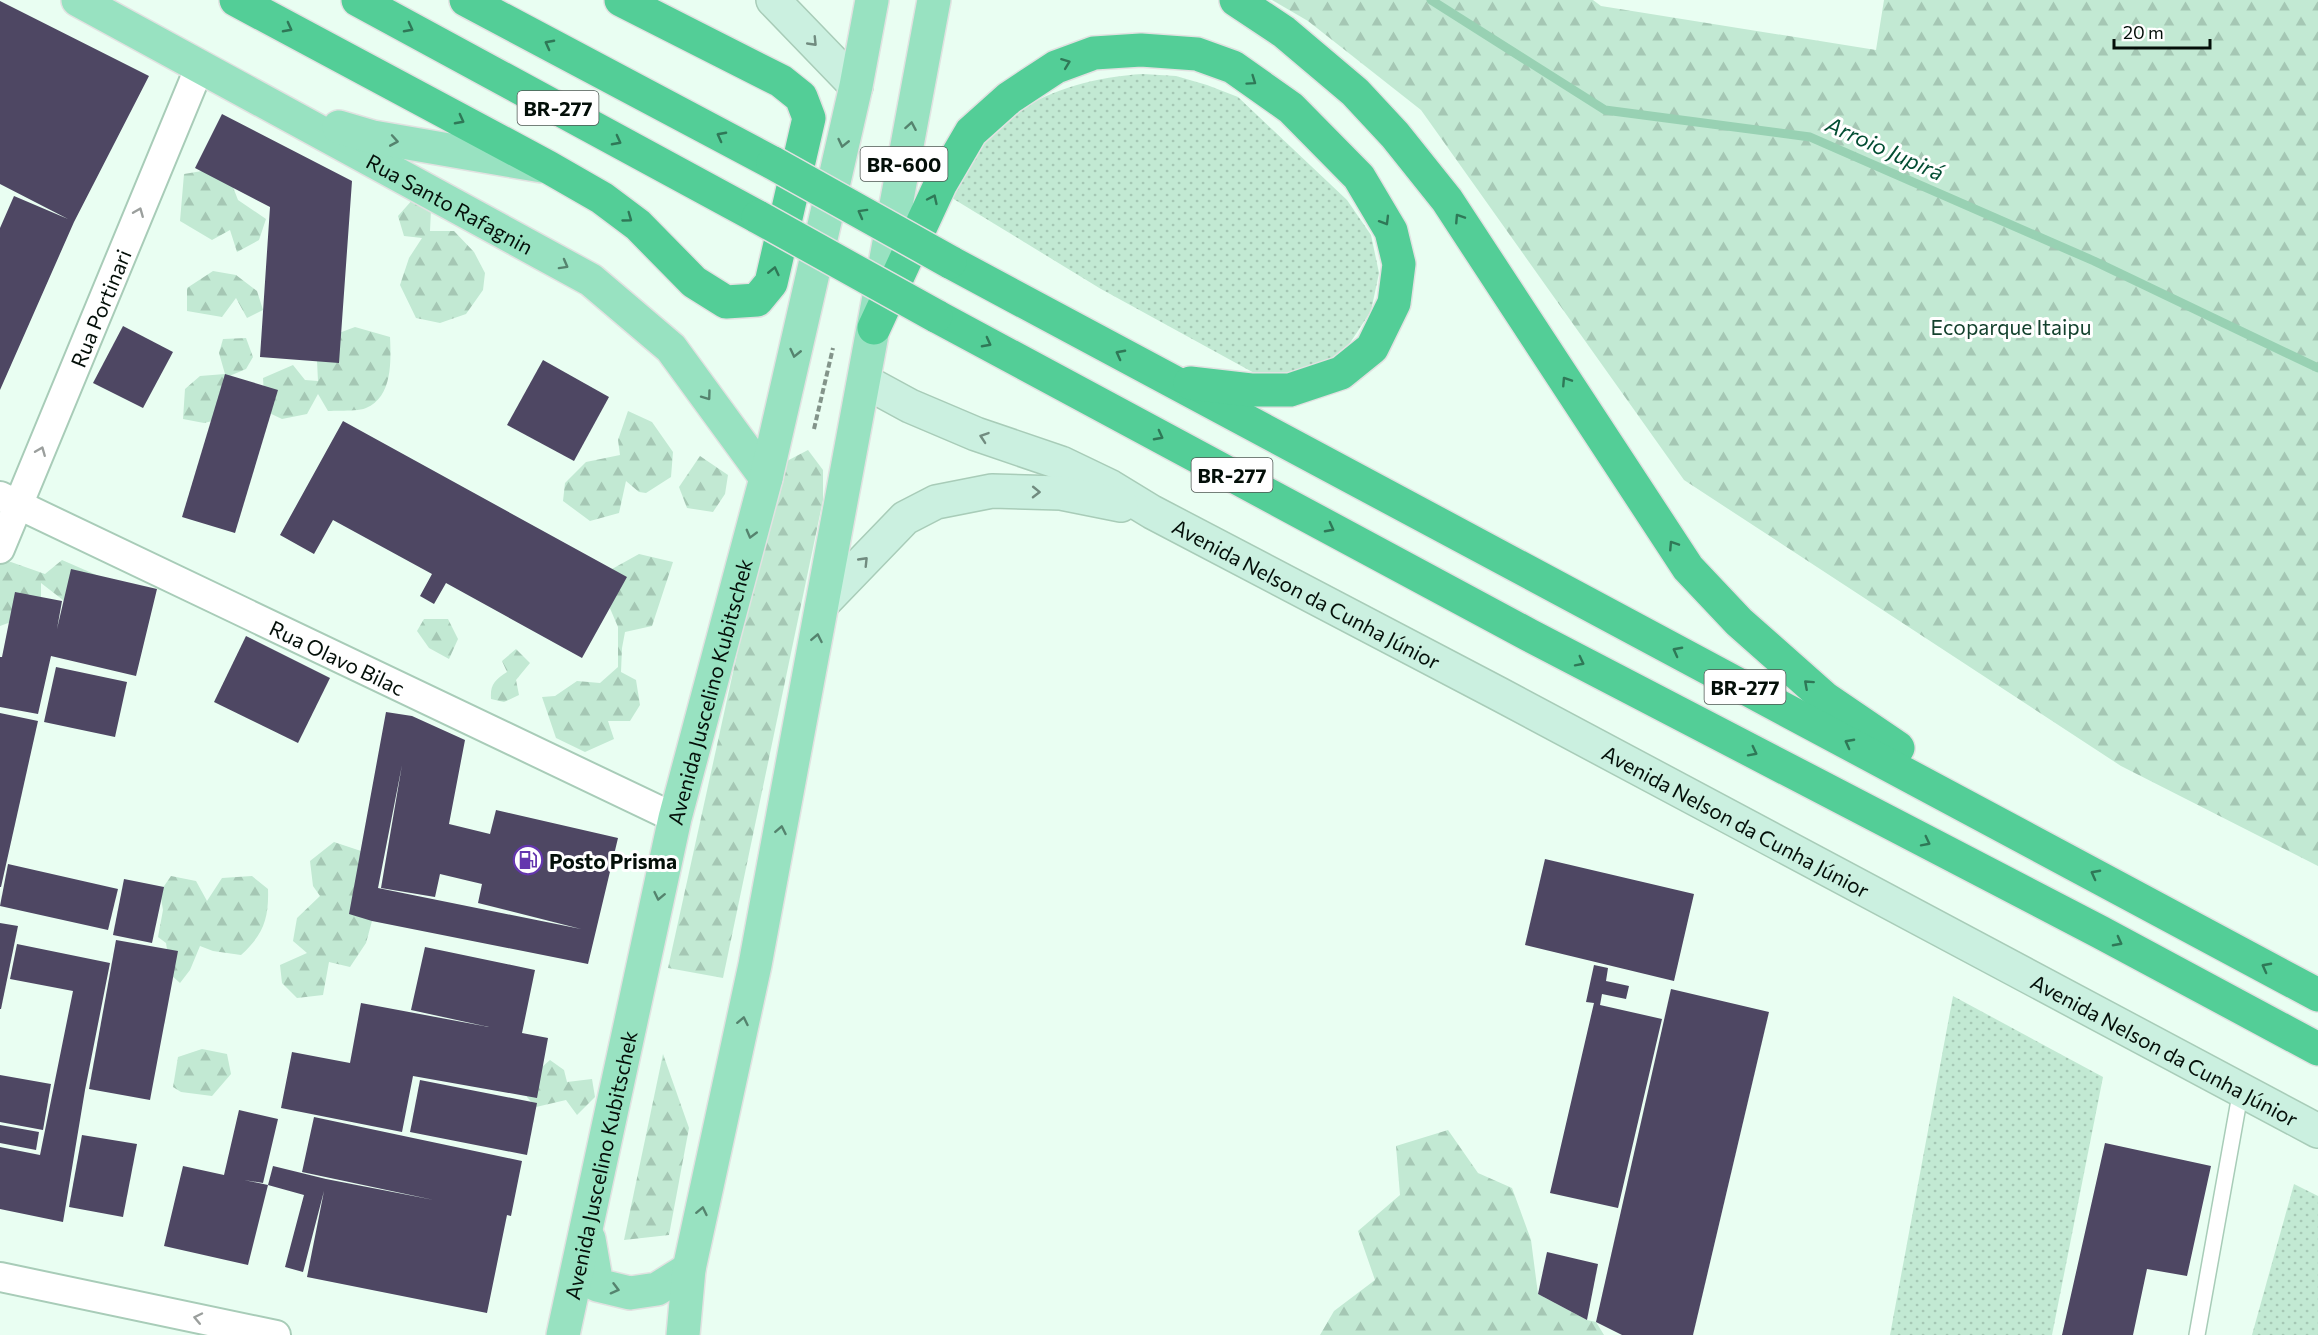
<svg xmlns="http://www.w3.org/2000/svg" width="2318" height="1335" font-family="Commissioner,sans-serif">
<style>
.grass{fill:url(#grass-dots)}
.forest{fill:url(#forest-firs)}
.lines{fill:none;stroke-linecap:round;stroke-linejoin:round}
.stream{stroke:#98d1b3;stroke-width:9}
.building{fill:#4e4763;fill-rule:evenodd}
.lane-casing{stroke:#a8ccb8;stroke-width:18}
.street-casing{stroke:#a8ccb8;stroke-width:32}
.secondary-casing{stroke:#a8ccb8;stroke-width:36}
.primary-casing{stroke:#e1e2e1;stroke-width:36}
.highway-casing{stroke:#e1e2e1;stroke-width:36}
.path{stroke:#83948a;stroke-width:4;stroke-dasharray:6 3;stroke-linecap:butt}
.lane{stroke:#fff;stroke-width:15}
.street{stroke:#fff;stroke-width:28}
.secondary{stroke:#cbf0e0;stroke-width:33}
.primary{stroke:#98e2c1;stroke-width:33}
.highway{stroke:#53ce97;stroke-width:33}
.highway-bridge-casing{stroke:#e1e2e1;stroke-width:36;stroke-linecap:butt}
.highway-bridge{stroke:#53ce97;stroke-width:33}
.oneway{stroke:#2f7857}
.oneway2{stroke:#718b7f}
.oneway3{stroke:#55836e}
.oneway4{stroke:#9b9f9d}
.labels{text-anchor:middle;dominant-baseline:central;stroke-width:6;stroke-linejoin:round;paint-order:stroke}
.shield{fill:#fff;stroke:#4f5753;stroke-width:1.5}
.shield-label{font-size:20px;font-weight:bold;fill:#040f09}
.street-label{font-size:21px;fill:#040f09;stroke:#fff}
.park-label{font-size:21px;fill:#13412d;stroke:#fff}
.poi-label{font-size:21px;font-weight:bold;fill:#040f09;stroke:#fff;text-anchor:start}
.water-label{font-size:22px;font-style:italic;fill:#024d32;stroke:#fff}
</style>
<defs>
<pattern id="grass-dots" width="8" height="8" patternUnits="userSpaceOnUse" patternTransform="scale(1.5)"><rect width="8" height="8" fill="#c2e9d3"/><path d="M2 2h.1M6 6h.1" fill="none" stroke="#a5c7b4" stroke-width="1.8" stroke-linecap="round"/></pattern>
<pattern id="forest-firs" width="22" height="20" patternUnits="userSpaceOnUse" patternTransform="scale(1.5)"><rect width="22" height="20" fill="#c2e9d3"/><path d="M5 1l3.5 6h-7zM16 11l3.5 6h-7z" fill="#a5c7b4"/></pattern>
</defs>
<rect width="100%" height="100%" fill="#e9fef2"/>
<g class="grass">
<path d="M1143,74L1176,76L1207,85L1238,97L1347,200L1371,235L1379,273L1371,311L1350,343L1335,357L1316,367L1297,374H1256L1101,289L952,198C956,187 959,174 966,164C1005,103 1073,78 1143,74Z"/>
<path d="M1953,996L2103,1077L2052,1335H1890Z"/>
<path d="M2294,1184L2318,1196V1335H2252Z"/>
</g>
<g class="forest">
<path d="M1272,0H1593L1601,6L1876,50L1884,0H2318V866L2121,766L1684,480L1421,110L1308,21Z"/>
<path d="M208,170L228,174L238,200L266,219L259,240L237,252L230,230L212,240L180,221L184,174Z"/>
<path d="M414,198L431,209L430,231H454L474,252L485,273L483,290L466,314L440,323L416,318L400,285L409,258L422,238L404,236L398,216Z"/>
<path d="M213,271L236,275L257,291L263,310L247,318L236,298L222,317L187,311V288Z"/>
<path d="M355,327L390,337C391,360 393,397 366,408C356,412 339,410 328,411L318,394L307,414L282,419L265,411L263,378L293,365L305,380L318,381L317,361L331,336Z"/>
<path d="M246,338L253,357L246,369L227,377L225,418L204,423L183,419L185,389L200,376L225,374L219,353L223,339Z"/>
<path d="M628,411L652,422L673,452L671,477L646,493L639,492L626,481L619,513L590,521L563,501L565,483L586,462L620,455L618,440Z"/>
<path d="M808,450L823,470V500L723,978L668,968L772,495L785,462Z"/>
<path d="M700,456L728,475L725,494L713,512L687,508L679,487Z"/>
<path d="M639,554L673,562L652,626L625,632L622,648L621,672L636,680L640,705L630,721H608L614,739L585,752L556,738L542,697L555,696L577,681L600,683L618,667V627L606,599L612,569Z"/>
<path d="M62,560L101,577L81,614L41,583V611L0,626V563L11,562L45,574Z"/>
<path d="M424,619H448L458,639L449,659L429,648L417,631Z"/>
<path d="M516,649L530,663L516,680L519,695L504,702L491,699C490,684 495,680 507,672L502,661Z"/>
<path d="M334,842L361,851L372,921L366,943L350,967L329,962L323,995L297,998L282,983L280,965L307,953L293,941L297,918L320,896L313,886L310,861Z"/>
<path d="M171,876L196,881L207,901L222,878L252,876L268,889C269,919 263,935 241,955L213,951L200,946L190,970L180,983L171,975L166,943L158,937L163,910L160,892Z"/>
<path d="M202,1049L227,1054L231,1074L212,1096L181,1092L173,1087L178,1057Z"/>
<path d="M663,1054L689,1128L669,1235L624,1240Z"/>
<path d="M550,1060L564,1070L567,1082L592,1079L595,1097L577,1115L566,1100L536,1107L527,1097V1080Z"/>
<path d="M1448,1130L1478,1173L1512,1188L1531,1240L1538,1294L1587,1320L1596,1322L1604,1335H1320L1334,1311L1375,1280L1358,1231L1400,1195L1396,1146Z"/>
</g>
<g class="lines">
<path class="stream" d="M1431,0L1605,110L1810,137L2094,261L2318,368"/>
</g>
<g class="building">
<path d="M0,1L149,76L74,222L0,390V228L14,196L68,219L0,184Z"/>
<path d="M222,114L352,181L339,363L260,357L270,207L195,168Z"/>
<path d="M123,326L173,352L143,408L93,383Z"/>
<path d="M543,360L609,397L574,461L507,425Z"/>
<path d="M225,374L278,390L235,533L182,517Z"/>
<path d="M343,421L627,577L582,658L446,583L434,604L420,596L432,574L333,520L314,554L280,535Z"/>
<path d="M71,569L157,589L136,676L51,656L38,714L0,707V657H2L15,592L62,601L57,629Z"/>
<path d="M246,636L330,678L298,743L214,702Z"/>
<path d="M56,667L127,682L115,737L44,722Z"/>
<path d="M386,712L412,716L465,740L449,824L490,834L496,810L618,838L588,964L372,921L349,914ZM402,765L381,888L435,897L440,874L482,884L478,903L581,929L378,888Z"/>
<path d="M0,713L38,721L1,887H0Z"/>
<path d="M1545,859L1694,894L1674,981L1525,945Z"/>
<path d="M8,864L118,889L108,930L0,906Z"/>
<path d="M124,879L164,887L152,943L113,935Z"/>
<path d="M0,923L18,926L1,1009H0Z"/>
<path d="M116,940L178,951L150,1100L89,1089Z"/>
<path d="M17,944L110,963L85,1090L63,1222L0,1209V1147L40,1155L73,991L10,979Z"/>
<path d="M425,947L535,970L522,1033L548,1038L537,1098L413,1076L402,1132L281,1108L292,1052L350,1063L361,1003L489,1027L411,1010Z"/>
<path d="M1594,965L1608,968L1606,981L1629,986L1626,999L1602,994L1600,1005L1662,1019L1618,1208L1550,1193L1594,1003L1586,1002Z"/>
<path d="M1671,989L1769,1012L1693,1335H1622L1596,1322Z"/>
<path d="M0,1075L51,1084L43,1130L0,1122Z"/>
<path d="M420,1080L537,1103L527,1155L410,1132Z"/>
<path d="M239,1110L278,1119L263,1183L244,1180L268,1185L248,1265L164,1246L183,1166L224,1175Z"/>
<path d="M314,1117L522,1161L511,1216L507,1215L487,1313L307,1277L324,1191L303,1272L285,1267L304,1195L268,1185L273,1166L326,1179L434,1200L302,1172Z"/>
<path d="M0,1125L39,1132L36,1150L0,1143Z"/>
<path d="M82,1135L137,1144L123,1217L69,1207Z"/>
<path d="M2105,1143L2211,1166L2187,1276L2147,1269L2133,1335H2062Z"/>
<path d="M1547,1252L1598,1264L1587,1320L1538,1294Z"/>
</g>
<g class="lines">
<g class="lane-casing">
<path id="lane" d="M2197,1335L2241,1089"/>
</g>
<g class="street-casing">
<g id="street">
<path id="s1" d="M0,496L675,818"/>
<path id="s2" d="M0,549L200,66"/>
<path d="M0,1277L276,1335"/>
</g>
</g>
<g class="secondary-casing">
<g id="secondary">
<path d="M773,0L856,86"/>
<path id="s3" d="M864,381L910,406L976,434L1061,463L1111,487L1152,512L1499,694L2318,1131"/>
<path d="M823,603L905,518L936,502L992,491L1061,493L1121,505"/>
</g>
</g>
<g class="primary-casing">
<g id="primary">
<path id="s4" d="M78,0L591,280L671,348L766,478"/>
<path d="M339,127L373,137L542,166"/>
<path d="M589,1239L597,1285L630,1293L657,1289L689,1269"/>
<path id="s5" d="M563,1335L675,818L766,478L856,86L872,0"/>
<path d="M683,1335L689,1269L755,965L934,0"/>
</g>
</g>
<g class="highway-casing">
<g id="highway">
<path d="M236,0L548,167L602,198L638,225L694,282L726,302L757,300L771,283L809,118L801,97L781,81L621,0"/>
<path d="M358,0L758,217"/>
<path d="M466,0L773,163"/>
<path d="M1236,0L1284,32L1355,92L1395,135L1447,200L1688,568L1739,622L1826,699L1898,748"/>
<path d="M950,262L2318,995"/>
<path d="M936,316L1529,635L2100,932L2318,1049"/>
<path d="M874,328L940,185L971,132L1009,98L1056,67L1094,53L1141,50L1197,54L1233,67L1291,108L1359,177L1391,231L1399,264L1394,303L1372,348L1341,373L1290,390H1251L1190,383"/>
</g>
</g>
<path class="path" d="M814,429L833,348"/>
<use href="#lane" class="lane"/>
<use href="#street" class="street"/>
<use href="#secondary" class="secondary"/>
<use href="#primary" class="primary"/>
<use href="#highway" class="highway"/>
<g class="highway-bridge-casing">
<g id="highway-bridge">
<path d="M773,163L950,262"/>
<path d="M758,217L936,316"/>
</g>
</g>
<use href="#highway-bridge" class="highway-bridge"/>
</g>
<defs><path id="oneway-chevron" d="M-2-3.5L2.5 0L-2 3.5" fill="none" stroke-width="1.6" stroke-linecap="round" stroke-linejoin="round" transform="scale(1.5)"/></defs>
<g class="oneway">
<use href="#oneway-chevron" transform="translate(288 28) rotate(28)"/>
<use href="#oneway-chevron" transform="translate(409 28) rotate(28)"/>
<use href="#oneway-chevron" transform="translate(549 44) rotate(-152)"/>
<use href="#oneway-chevron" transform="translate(1066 63) rotate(-21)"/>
<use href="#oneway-chevron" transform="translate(1252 81) rotate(35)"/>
<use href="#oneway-chevron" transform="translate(460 120) rotate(28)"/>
<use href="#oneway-chevron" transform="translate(721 136) rotate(-152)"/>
<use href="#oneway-chevron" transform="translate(617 141) rotate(28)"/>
<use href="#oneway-chevron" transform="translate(933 199) rotate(-65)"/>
<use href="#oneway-chevron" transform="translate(862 213) rotate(-151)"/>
<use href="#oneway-chevron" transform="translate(628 218) rotate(36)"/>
<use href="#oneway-chevron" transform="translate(1459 218) rotate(-123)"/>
<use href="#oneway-chevron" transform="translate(1385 221) rotate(59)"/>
<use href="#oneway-chevron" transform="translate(774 271) rotate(-77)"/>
<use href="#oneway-chevron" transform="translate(987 343) rotate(28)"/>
<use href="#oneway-chevron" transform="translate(1120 354) rotate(-152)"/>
<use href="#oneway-chevron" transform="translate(1566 381) rotate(-123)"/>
<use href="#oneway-chevron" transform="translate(1159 436) rotate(28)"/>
<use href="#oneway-chevron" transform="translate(1330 528) rotate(28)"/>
<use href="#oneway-chevron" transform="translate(1673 545) rotate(-123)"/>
<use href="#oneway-chevron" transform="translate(1677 651) rotate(-152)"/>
<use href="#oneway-chevron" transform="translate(1580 662) rotate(27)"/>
<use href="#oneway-chevron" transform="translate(1808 684) rotate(-138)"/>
<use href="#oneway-chevron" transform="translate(1849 743) rotate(-152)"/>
<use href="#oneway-chevron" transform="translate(1753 752) rotate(27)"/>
<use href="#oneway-chevron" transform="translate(1926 842) rotate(27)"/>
<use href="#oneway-chevron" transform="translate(2095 874) rotate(-152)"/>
<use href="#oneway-chevron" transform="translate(2118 942) rotate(28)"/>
<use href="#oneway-chevron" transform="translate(2266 967) rotate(-152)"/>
</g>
<g class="oneway2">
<use href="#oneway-chevron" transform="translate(813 42) rotate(46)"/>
<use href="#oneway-chevron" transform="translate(984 437) rotate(-161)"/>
<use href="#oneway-chevron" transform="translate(1036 492) rotate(1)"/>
<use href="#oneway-chevron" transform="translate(864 561) rotate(-46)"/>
</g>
<g class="oneway3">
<use href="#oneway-chevron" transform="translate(911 126) rotate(-80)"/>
<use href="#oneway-chevron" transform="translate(394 141) rotate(10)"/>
<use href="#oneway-chevron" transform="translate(843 143) rotate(103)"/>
<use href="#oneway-chevron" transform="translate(564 265) rotate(29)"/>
<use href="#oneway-chevron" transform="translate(795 353) rotate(103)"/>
<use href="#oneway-chevron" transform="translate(707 396) rotate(54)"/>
<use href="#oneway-chevron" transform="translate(751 534) rotate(105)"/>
<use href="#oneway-chevron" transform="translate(817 638) rotate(-79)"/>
<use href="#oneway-chevron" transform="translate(781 830) rotate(-79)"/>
<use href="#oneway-chevron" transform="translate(659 896) rotate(102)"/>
<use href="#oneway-chevron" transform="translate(743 1021) rotate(-78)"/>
<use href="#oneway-chevron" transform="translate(702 1211) rotate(-78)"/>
<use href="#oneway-chevron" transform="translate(615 1289) rotate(15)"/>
</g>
<g class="oneway4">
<use href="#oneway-chevron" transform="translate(139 212) rotate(-68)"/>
<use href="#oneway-chevron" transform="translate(41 451) rotate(-68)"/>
<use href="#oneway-chevron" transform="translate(198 1318) rotate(-168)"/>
</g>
<defs>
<g id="fuel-ring" transform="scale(1.5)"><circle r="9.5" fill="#fff" stroke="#6436ae" stroke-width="1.5"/><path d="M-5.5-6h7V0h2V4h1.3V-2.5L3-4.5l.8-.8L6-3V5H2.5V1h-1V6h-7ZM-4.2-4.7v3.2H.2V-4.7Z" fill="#6436ae"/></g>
</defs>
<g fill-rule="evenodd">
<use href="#fuel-ring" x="528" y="860"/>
</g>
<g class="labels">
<g class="shield">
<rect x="517.5" y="91" width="81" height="34" rx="4.5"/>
<rect x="860.5" y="147" width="87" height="34" rx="4.5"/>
<rect x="1191.5" y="458" width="81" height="34" rx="4.5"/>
<rect x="1704.5" y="670" width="81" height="34" rx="4.5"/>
</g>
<g class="shield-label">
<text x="558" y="108">BR-277</text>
<text x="904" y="164">BR-600</text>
<text x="1232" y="475">BR-277</text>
<text x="1745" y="687">BR-277</text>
</g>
<g class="street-label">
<text stroke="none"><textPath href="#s4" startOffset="424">Rua Santo Rafagnin</textPath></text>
<text stroke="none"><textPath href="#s2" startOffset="261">Rua Portinari</textPath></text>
<text stroke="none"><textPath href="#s3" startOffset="492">Avenida Nelson da Cunha Júnior</textPath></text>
<text stroke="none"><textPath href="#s1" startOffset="374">Rua Olavo Bilac</textPath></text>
<text stroke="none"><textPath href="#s5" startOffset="660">Avenida Juscelino Kubitschek</textPath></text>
<text stroke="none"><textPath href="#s3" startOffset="978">Avenida Nelson da Cunha Júnior</textPath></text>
<text stroke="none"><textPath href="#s3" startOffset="1464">Avenida Nelson da Cunha Júnior</textPath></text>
<text stroke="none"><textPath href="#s5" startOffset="174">Avenida Juscelino Kubitschek</textPath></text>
</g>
<g class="park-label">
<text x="2011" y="326">Ecoparque Itaipu</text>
</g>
<g class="poi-label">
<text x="549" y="860">Posto Prisma</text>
</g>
<g class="water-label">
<text transform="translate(1885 148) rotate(24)">Arroio Jupirá</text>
</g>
</g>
<path d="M2114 39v9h96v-9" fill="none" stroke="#040f09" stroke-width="3"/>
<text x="2123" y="39" font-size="18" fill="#040f09" stroke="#ffffff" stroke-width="4.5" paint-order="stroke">20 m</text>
</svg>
